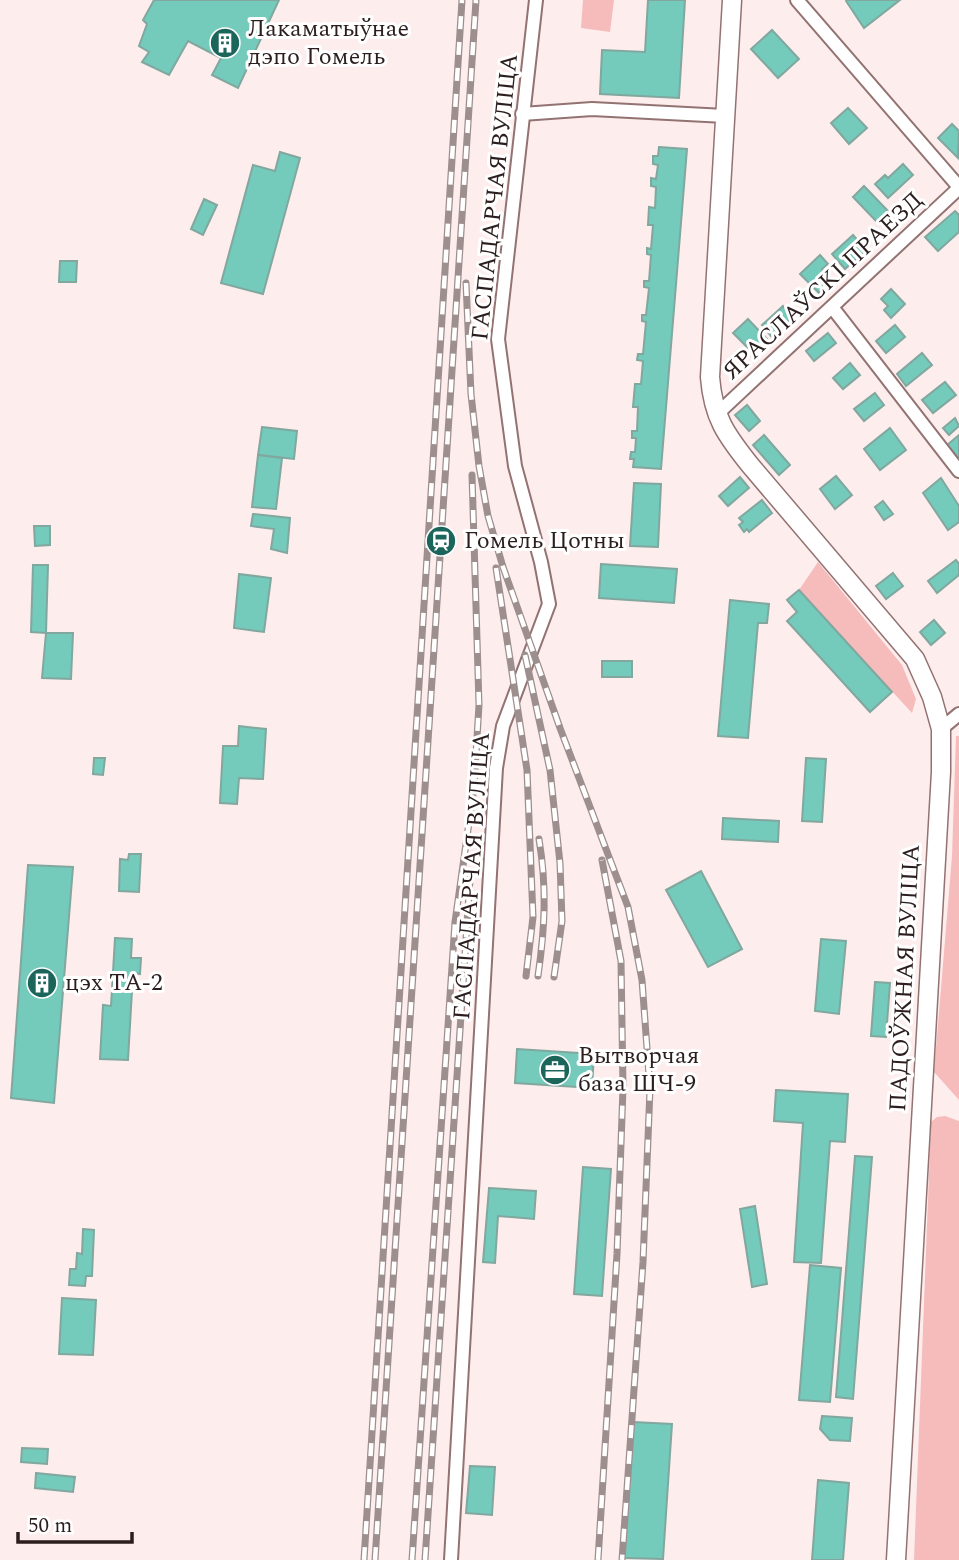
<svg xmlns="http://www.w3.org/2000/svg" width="959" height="1560" font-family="Spectral,serif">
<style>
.green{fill:#f6bcbc}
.building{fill:#74cabb;stroke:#81a79f;stroke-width:2}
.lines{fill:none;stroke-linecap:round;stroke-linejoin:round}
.minor-casing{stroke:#937272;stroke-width:16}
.secondary-casing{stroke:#937272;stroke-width:21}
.minor{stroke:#fff;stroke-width:12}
.secondary{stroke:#fff;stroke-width:18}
.rail-casing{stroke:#9d8f8e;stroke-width:7}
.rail{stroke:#fff;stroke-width:4.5;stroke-dasharray:13;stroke-linecap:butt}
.labels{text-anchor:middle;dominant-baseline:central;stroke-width:6;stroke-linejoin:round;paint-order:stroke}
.poi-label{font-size:24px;fill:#2c1e1e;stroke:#fff;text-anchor:start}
.street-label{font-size:24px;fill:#2c1e1e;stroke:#fff}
</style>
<rect width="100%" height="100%" fill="#fdeeed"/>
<g class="green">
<path d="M583,0H614L610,32L581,28Z"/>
<path d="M818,562L902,665L916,699L912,713L799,590Z"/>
<path d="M956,736H959V1100L934,1072L952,856Z"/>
<path d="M945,1116L959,1121V1560H914L931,1122L937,1117Z"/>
</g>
<g class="building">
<path d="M154,0H279L238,88L212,75L221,58L188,41L169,75L142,62L149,52L139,46L147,24L143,20Z"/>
<path d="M648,0H685L679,98L600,94L602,50L645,52Z"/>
<path d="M847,0H900L864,28L846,1Z"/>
<path d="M772,30L799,59L778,78L751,49Z"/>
<path d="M848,108L867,128L849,144L831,123Z"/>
<path d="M952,124L959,131L958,158L938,138Z"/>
<path d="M659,147L687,149L661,469L633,467L634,459H630L631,452H635L636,438H632V431H637L638,407H633L635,384H641L643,361L637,360L638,354H643L646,322L642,321V315H646L649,288L644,287V281H649L651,255L647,254V248L651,249L653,225H648L649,207L655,208L656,187L651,186V178L656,179L658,165L653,164V156H658Z"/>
<path d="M280,152L300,158L263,294L221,283L253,165L275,171Z"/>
<path d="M903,164L913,175L888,198L875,184L885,175L888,178Z"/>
<path d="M864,186L888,211L877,222L853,197Z"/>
<path d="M204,199L217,205L203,235L191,229Z"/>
<path d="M955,211L959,215V232L938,251L925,237Z"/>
<path d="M853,235L866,250L845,269L832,254Z"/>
<path d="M820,255L828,264L822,269L832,280L819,293L800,274Z"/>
<path d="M60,261H77L76,282H59Z"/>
<path d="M891,289L905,304L891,318L884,310L888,306L881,299Z"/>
<path d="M783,306L793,317L771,336L762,325Z"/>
<path d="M748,319L767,339L757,349L752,344L748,348L733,333Z"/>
<path d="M895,325L905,337L886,353L876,341Z"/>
<path d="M828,333L836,343L814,361L806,351Z"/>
<path d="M922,353L932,365L906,386L897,374Z"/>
<path d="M850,363L860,375L843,389L833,378Z"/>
<path d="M945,382L956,395L933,413L922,400Z"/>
<path d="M875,393L884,405L864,421L854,409Z"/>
<path d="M747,405L760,421L749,431L735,415Z"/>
<path d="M955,418L959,426L949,435L943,428Z"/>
<path d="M262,427L297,431L294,459L258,455Z"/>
<path d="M890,428L906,450L880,470L864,449Z"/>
<path d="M764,435L790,465L779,475L753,445Z"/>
<path d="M959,435V457L958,458L947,445Z"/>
<path d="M258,455L282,458L276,509L252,507Z"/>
<path d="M836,476L852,495L835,509L820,489Z"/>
<path d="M740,477L749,488L728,506L719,496Z"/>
<path d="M941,478L959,506V522L948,530L923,493Z"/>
<path d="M634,483L661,484L658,547L630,546Z"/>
<path d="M762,500L772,513L749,532L747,529L744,532L739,525L743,522L739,518Z"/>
<path d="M883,501L893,514L884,520L875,507Z"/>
<path d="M253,514L290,518L287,553L271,549L274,529L251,526Z"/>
<path d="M34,526H50V545L35,546Z"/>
<path d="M956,560L959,564V575L937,593L928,581Z"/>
<path d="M601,564L677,569L674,603L599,598Z"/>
<path d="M33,565H48L46,633L31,632Z"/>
<path d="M893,573L903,586L886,599L876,586Z"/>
<path d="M239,574L271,578L264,632L234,628Z"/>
<path d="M799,590L892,692L870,712L787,621L797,612L787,600Z"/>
<path d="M730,600L769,604L767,623H758L748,738L718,736Z"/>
<path d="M934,620L945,633L931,645L920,632Z"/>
<path d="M46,633H73L71,679L42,678Z"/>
<rect x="602" y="661" width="30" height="16"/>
<path d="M239,726L266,729L263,779L239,778L237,804L220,803L223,746H238Z"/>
<path d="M94,758H105L103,775L93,774Z"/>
<path d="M806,758L826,759L822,822L802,821Z"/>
<path d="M723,818L779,821L778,842L722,839Z"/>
<path d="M129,854H141L139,892L119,891L120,859L128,860Z"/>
<path d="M28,865L73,867L54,1103L11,1098Z"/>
<path d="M701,871L742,949L708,967L666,890Z"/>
<path d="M115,938L132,939L131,958H141L140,974L133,973L128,1060L100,1059L103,1005L111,1006Z"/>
<path d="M821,939L846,941L839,1014L815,1011Z"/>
<path d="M875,982L890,983L886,1037L871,1036Z"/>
<path d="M517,1049L594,1054L592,1088L515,1083Z"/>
<path d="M776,1090L848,1094L845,1142L830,1141L821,1263L794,1262L803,1123L774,1121Z"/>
<path d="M855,1156L872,1157L853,1399L836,1397Z"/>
<path d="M583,1167L611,1169L602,1296L574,1294Z"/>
<path d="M489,1188L536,1191L534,1219L498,1216L495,1263L483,1262Z"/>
<path d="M755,1206L767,1284L752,1287L740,1209Z"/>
<path d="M83,1229L94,1230L92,1276H86L85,1286L69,1285L70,1269H76L77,1253L82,1254Z"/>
<path d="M810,1265L841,1268L830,1402L799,1400Z"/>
<path d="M62,1298L96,1300L93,1355L59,1354Z"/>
<path d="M822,1416L852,1418L850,1441L830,1440L820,1429Z"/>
<path d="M633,1422L672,1424L663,1559L624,1558Z"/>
<path d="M22,1448L48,1449L47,1464L21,1462Z"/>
<path d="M470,1466L495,1467L492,1515L466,1513Z"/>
<path d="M36,1473L75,1477L73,1492L35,1488Z"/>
<path d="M818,1480L849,1483L843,1560H812Z"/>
</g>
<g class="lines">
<g class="minor-casing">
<g id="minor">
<path d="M797,0L959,187"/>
<path d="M522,114L592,109L725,116"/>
<path d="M832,307L959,471"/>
<path d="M716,415L959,188"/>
<path d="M941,729L959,714"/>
<path d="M451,1560L496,768L503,726L549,604L541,562L515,466L498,339L536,0"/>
</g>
</g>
<g class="secondary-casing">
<path id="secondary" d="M732,0L710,377C713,417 726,435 750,465L915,659L932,697L941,729V772L896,1560"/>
</g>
<use href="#minor" class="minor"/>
<use href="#secondary" class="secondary"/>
<g class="rail-casing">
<g id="rail">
<path d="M466,283L471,394L479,466L488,516L503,567L560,728L628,907L642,980L650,1089L643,1262L622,1560"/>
<path d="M496,568L527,770L533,917L526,976"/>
<path d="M525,655L550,770L560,863L562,921L554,977"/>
<path d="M538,976C545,927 547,888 539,839"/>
<path d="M364,1560L462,0"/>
<path d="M375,1560L476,0"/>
<path d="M412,1560L455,922L474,787L479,705L472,475"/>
<path d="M425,1560L470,879"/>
<path d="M598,1560L617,1254L623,1088L621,961L602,860"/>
</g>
</g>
<use href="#rail" class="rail"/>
</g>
<defs>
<g id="building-disc" transform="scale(1.575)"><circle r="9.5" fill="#1c655b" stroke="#fff"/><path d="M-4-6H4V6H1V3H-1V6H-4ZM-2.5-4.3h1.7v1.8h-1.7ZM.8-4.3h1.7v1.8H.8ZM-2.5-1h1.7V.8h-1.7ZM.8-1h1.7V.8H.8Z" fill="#fff"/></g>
<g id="station-disc" transform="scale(1.575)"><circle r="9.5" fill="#1c655b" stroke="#fff"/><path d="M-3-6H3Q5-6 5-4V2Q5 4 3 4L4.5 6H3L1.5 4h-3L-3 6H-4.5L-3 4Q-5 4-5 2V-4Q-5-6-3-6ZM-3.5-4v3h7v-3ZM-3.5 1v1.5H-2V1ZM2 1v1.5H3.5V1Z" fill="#fff"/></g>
<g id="office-disc" transform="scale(1.575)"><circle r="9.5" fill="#1c655b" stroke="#fff"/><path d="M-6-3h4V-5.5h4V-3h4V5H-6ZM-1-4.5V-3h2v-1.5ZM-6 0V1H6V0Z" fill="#fff"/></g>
</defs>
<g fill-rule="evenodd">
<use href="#building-disc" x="225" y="43"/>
<use href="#station-disc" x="441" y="541"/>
<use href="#building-disc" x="42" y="983"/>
<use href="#office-disc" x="555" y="1070"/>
</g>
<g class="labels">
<g class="poi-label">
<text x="248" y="29">Лакаматыўнае<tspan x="248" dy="28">дэпо Гомель</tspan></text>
<text x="464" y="541">Гомель Цотны</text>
<text x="65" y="983">цэх ТА-2</text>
<text x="578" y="1056">Вытворчая<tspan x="578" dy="28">база ШЧ-9</tspan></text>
</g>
<g class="street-label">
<text transform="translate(495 197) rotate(-84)">ГАСПАДАРЧАЯ ВУЛІЦА</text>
<text transform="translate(823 286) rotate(-43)">ЯРАСЛАЎСКІ ПРАЕЗД</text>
<text transform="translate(472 876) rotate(-86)">ГАСПАДАРЧАЯ ВУЛІЦА</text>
<text transform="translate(905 978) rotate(-87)">ПАДОЎЖНАЯ ВУЛІЦА</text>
</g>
</g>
<path d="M18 1532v10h114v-10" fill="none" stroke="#2c1e1e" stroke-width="3.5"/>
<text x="28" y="1532" font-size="21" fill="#2c1e1e" stroke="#ffffff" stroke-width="5" paint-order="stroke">50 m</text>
</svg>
